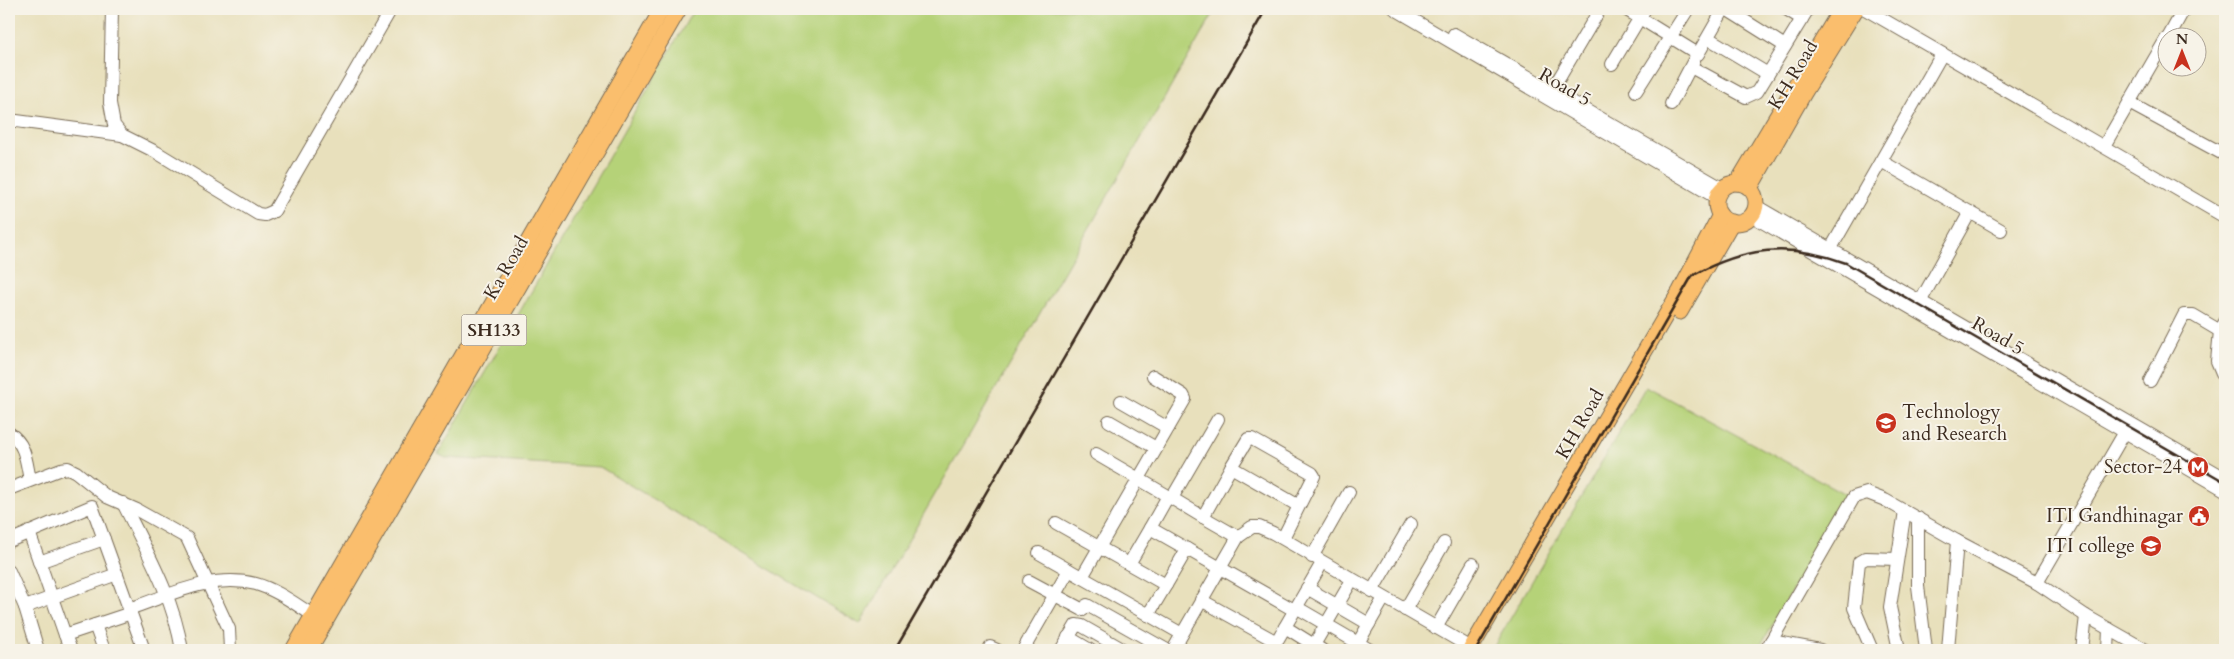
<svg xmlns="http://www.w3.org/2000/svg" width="2234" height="659" font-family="Cardo,serif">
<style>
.green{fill:#b5d278;stroke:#787e4b}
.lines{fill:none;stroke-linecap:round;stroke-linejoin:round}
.minor-casing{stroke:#786a55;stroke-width:14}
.major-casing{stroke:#786a55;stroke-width:17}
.minor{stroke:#fff;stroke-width:12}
.major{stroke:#fabe6d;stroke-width:15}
.rail{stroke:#3b2a1e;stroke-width:2.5}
.labels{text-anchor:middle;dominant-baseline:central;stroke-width:4;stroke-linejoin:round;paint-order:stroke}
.shield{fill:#f7f3e8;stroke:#73665b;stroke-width:1}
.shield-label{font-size:18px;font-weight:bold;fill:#3b2a1e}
.street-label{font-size:19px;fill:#3b2a1e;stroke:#f7f3e8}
.poi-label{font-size:19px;fill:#3b2a1e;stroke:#f7f3e8;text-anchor:end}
</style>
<rect width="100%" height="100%" fill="#f7f3e8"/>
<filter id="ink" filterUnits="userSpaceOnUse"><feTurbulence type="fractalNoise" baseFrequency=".02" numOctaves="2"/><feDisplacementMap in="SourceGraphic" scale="10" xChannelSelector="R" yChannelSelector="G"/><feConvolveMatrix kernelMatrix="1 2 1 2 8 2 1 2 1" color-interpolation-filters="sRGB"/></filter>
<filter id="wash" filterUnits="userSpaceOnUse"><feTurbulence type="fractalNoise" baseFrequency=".0096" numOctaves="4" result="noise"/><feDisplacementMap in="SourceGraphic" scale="20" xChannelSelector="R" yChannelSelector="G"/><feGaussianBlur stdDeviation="1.12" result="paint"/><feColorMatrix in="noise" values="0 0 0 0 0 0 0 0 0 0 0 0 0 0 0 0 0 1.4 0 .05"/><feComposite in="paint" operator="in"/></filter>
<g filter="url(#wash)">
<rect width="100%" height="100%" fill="#e8e0bc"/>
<g class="green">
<path d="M694,9H1216L860,624L600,467L446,458L438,454Z"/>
<path d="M1646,386L1847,495L1758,650H1492Z"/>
</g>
</g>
<g filter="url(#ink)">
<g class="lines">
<g class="minor-casing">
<g id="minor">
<path d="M112,9L110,103L114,125L122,135L156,152L258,214L265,215L274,211L391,9"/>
<path d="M1395,9L1717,198"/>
<path d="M1625,9L1698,54L1724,9"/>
<path d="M1726,9L1785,46"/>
<path d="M1786,9L1802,19"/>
<path d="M1865,9L2225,217"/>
<path d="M1454,34L1722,188"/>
<path d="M1708,38L1768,74"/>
<path d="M2168,38L2184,9"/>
<path d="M1612,64L1645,9"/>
<path d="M1691,67L1746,97L1757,92L1808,9"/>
<path d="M1636,91L1688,9"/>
<path d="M1548,97L1600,9"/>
<path d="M2129,103L2225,155"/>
<path d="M1671,104L1694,60"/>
<path d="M9,120L122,135"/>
<path d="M2104,146L2166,39"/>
<path d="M1881,161L2001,230"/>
<path d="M1756,206L2225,478"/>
<path d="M1752,216L2225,490"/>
<path d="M1830,250L1942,54"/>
<path d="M1920,302L1970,212"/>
<path d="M2220,331L2217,361L2225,380"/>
<path d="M2150,381L2184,315H2193L2220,331L2225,322"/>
<path d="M1121,401L1168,428"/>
<path d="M1109,421L1156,448"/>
<path d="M9,433C26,444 26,461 30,480"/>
<path d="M1096,454L1168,496"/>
<path d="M1231,467L1203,517L1238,537"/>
<path d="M9,489L61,469L68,468L76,472L107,497L137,510L187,538L229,629L230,650"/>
<path d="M1172,498L1218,419"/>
<path d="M123,503C147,552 173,596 182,650"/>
<path d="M1203,517L1168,496L1150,528L1294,610"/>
<path d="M1918,518V586L1926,650"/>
<path d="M1056,523L1166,585L1148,615"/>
<path d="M29,532L65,635L131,613"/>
<path d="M1283,538L1314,476L1312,473L1252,439H1248L1231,467L1299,506"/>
<path d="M9,541L92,506L144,650"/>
<path d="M1039,553L1069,570"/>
<path d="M1312,557L1349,492"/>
<path d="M39,562L104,539"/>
<path d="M1129,564L1150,528"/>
<path d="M9,571L25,607"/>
<path d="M1082,577L1185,399L1183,395L1153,376"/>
<path d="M1029,581L1083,610"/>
<path d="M2037,583L2129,425"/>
<path d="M1166,585L1187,549"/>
<path d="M1307,588L1369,624"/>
<path d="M1372,591L1411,524"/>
<path d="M1201,600L1275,641L1278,639L1322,563"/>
<path d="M1087,605L1167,650"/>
<path d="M1296,607L1370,650"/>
<path d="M129,609C170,595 212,573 256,584C277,590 295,604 313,615"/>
<path d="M1405,610L1444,543"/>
<path d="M95,625L104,650"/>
<path d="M1285,627L1322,650"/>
<path d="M1436,628L1473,564"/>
<path d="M65,635L71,650"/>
<path d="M1068,637L1090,650"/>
<path d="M1771,641L1820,650"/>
<path d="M990,647L997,650"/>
<path d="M38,650L25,607L117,574"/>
<path d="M1023,650L1069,570L1182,634"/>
<path d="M1061,650L1076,625L1082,626L1124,650"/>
<path d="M1173,650L1238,537L1252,527H1259L1273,533L1475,650"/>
<path d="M1311,650L1352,580"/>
<path d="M1354,650L1384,598"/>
<path d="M1766,650L1854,497L1867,493L1885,500L1957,541L2037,583L2086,616L2146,650"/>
<path d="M1872,650L1854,608L1859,562L1866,558L1897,559"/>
<path d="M1899,650L1890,607L1905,511"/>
<path d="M1948,650L1957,541"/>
<path d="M2082,650L2086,616"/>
<path d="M2108,650L2109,629"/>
</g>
</g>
<g class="major-casing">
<g id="major">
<circle cx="1736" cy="203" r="20"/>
<path d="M1737,183L1841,9"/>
<path d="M1750,188L1804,93L1856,9"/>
<path d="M1680,312L1732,222"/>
<path d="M293,650L662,9"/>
<path d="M309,650L679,9"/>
<path d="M1470,650L1680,291L1720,215"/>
</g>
</g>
<use href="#minor" class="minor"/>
<use href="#major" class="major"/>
<g class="rail">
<path d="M895,650L1266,9"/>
<path d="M1476,650L1692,276C1744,247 1790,242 1846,263L2225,482"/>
</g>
</g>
</g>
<defs>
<g id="university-disc" transform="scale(1.125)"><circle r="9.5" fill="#c8321e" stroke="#f7f3e8"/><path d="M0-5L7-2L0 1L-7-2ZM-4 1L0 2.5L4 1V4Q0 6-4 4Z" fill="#fff"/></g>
<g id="metro-disc" transform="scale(1.125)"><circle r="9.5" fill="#c8321e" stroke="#f7f3e8"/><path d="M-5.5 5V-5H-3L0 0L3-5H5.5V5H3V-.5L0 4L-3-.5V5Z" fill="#fff"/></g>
<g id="civic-disc" transform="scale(1.125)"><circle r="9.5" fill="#c8321e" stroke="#f7f3e8"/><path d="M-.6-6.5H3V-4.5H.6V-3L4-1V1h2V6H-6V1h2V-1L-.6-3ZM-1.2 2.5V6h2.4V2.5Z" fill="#fff"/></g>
</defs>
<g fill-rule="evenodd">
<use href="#university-disc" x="1886" y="423"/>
<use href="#metro-disc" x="2198" y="467"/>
<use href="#civic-disc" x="2199" y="516"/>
<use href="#university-disc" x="2151" y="546"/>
</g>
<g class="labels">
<rect class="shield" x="461.5" y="314.5" width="65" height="31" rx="4"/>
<g class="shield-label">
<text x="494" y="330">SH133</text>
</g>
<g class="street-label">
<text transform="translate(1793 75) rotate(-59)">KH Road</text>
<text transform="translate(1565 87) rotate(30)">Road 5</text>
<text transform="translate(506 268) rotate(-60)">Ka Road</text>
<text transform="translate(1998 336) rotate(30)">Road 5</text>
<text transform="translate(1580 424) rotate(-60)">KH Road</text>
</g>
<g class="poi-label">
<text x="1902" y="412" text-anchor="start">Technology<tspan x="1902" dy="22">and Research</tspan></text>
<text x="2182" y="467">Sector-24</text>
<text x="2183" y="516">ITI Gandhinagar</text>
<text x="2135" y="546">ITI college</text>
</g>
</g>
<rect width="2234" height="659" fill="none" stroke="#f7f3e8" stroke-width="30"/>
<g transform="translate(2182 52)"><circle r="24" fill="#f7f3e8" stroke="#aca397"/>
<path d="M0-4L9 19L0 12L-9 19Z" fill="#c8321e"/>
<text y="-8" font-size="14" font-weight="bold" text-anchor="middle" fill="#3b2a1e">N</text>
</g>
</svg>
